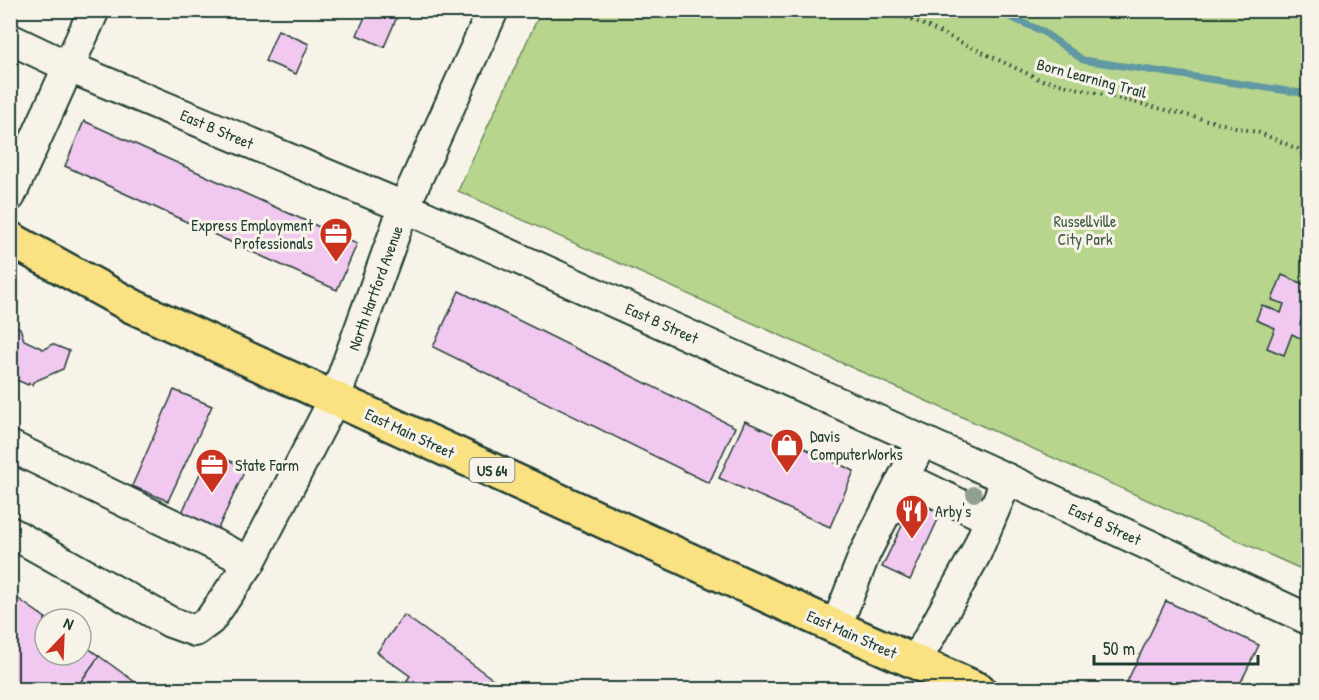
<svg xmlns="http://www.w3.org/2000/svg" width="1319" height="700" font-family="'Patrick Hand',sans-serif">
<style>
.green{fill:#b8d58d;stroke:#6c8960;stroke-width:1.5}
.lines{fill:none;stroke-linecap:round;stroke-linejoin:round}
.stream{stroke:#6098a3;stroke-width:7}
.building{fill:#f0c8f0;stroke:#1f3d34;stroke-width:1.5}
.minor-casing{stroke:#1f3d34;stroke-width:34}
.major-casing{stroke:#1f3d34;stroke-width:38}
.path{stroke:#1f3d34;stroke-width:4;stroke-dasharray:1.5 4.5;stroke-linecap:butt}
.minor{stroke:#f7f3e8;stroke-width:30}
.major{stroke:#fae181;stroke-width:33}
.tree{fill:#919f8f}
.labels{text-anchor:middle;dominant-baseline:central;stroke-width:6;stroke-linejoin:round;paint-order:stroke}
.shield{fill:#f7f3e8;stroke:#60746a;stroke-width:1.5}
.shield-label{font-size:15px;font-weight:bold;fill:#1f3d34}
.street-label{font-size:16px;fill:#1f3d34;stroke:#f7f3e8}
.park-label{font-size:16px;fill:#3e5b46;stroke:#f7f3e8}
.poi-label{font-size:16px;fill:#1f3d34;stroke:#f7f3e8;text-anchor:start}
</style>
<rect width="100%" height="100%" fill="#f7f3e8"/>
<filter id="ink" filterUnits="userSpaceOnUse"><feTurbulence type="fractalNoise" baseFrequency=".0167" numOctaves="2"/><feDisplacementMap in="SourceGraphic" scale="12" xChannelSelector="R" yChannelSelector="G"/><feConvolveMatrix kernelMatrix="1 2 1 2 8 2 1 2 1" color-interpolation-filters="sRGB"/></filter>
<g filter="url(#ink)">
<path class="green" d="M541,11H1308V572L458,191Z"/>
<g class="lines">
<path class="stream" d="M994,10L1042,31L1083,60L1308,94"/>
</g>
<g class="building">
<path d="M368,10H400L384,47L357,35Z"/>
<path d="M278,30L309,44L296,74L265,61Z"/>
<path d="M84,121L357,244L337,290L259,255L65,166Z"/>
<path d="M1282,275L1308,286V302L1300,324L1307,327L1302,339L1292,334L1284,355L1267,348L1275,328L1256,320L1262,305L1281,313L1284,304L1272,300Z"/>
<path d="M459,291L735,427L709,483L433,347Z"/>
<path d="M10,324L20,328L24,340L43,349L47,348L52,344L69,351L63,369L33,382L32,385L29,383L28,385L10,377Z"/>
<path d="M174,390L212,406L168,501L132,486Z"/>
<path d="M745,421L854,471L830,527L719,478Z"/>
<path d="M210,452L246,468L215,535L179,519Z"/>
<path d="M914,501L941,513L910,580L882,567Z"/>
<path d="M10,593L47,619H45V655H81V643L99,656L75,690H10Z"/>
<path d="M1166,601L1259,645L1237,690H1123Z"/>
<path d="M404,615L508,690H400L410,676L377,652Z"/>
<path d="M99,656L146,690H75Z"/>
</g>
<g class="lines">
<g class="minor-casing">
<g id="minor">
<path d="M10,39L69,67L404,207L1007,479L1308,619"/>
<path d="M10,196L94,10"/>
<path d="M10,446L250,562"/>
<path d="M894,509L901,495L922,486L990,519"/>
<path d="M10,532L170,622L195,631L210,620L250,562L335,398L404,207L493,10"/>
<path d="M836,627L865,553L922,441"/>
<path d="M915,663L975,555L1007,479"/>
</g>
</g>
<g class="major-casing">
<path id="major" d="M10,239L134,307L836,627L979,690"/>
</g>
<g class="path">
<path d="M662,10L778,15L865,10"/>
<path d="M871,10L896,14L918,22L1039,79L1260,133L1298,149L1308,160"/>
</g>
<use href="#minor" class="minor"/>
<use href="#major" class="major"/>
</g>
<circle class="tree" cx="974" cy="494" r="8"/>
</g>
<defs>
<g id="office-pin" transform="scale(1.725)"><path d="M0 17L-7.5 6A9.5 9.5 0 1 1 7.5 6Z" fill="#c8321e" stroke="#f7f3e8"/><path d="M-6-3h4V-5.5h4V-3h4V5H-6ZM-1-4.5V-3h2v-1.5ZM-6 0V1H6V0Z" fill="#fff"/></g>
<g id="shop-pin" transform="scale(1.725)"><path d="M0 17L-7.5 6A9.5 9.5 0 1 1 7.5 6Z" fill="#c8321e" stroke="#f7f3e8"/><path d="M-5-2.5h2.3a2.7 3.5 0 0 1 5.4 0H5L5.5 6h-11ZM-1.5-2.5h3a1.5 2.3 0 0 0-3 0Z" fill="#fff"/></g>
<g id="restaurant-pin" transform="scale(1.725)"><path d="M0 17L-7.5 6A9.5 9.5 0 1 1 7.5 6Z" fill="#c8321e" stroke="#f7f3e8"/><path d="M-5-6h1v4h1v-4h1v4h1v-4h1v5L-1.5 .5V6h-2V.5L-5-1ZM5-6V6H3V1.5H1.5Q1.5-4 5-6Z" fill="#fff"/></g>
</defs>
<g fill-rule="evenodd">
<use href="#office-pin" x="336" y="234"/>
<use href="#shop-pin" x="787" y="445"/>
<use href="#office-pin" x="212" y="465"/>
<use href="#restaurant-pin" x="912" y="511"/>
</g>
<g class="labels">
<rect class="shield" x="469.5" y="458" width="45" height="24" rx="4.5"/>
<g class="shield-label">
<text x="492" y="470">US 64</text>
</g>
<g class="street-label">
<text transform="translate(1092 78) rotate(15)">Born Learning Trail</text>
<text transform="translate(217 129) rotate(23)">East B Street</text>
<text transform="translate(375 288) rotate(-70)">North Hartford Avenue</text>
<text transform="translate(662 323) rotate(24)">East B Street</text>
<text transform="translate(410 433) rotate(25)">East Main Street</text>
<text transform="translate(1105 524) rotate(25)">East B Street</text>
<text transform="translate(852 634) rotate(24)">East Main Street</text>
</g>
<g class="park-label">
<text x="1085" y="221">Russellville<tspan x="1085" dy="18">City Park</tspan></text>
</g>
<g class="poi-label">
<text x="313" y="225" text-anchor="end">Express Employment<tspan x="313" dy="18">Professionals</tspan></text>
<text x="810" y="436">Davis<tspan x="810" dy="18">ComputerWorks</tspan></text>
<text x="235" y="465">State Farm</text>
<text x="935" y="511">Arby's</text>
</g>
</g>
<rect width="1319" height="700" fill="none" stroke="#f7f3e8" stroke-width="36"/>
<rect x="18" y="18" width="1283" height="664" fill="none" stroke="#1f3d34" stroke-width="2" filter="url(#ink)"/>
<g transform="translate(63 637) rotate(23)"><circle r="28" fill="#f7f3e8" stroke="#a1aaa0" stroke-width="1.5"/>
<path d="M0-4.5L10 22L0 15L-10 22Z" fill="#c8321e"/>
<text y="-9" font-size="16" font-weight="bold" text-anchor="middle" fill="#1f3d34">N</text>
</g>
<path d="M1094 655v9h164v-9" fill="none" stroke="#1f3d34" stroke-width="3"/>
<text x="1103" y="655" font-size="18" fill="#1f3d34" stroke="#f7f3e8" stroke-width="4.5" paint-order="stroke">50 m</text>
</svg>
